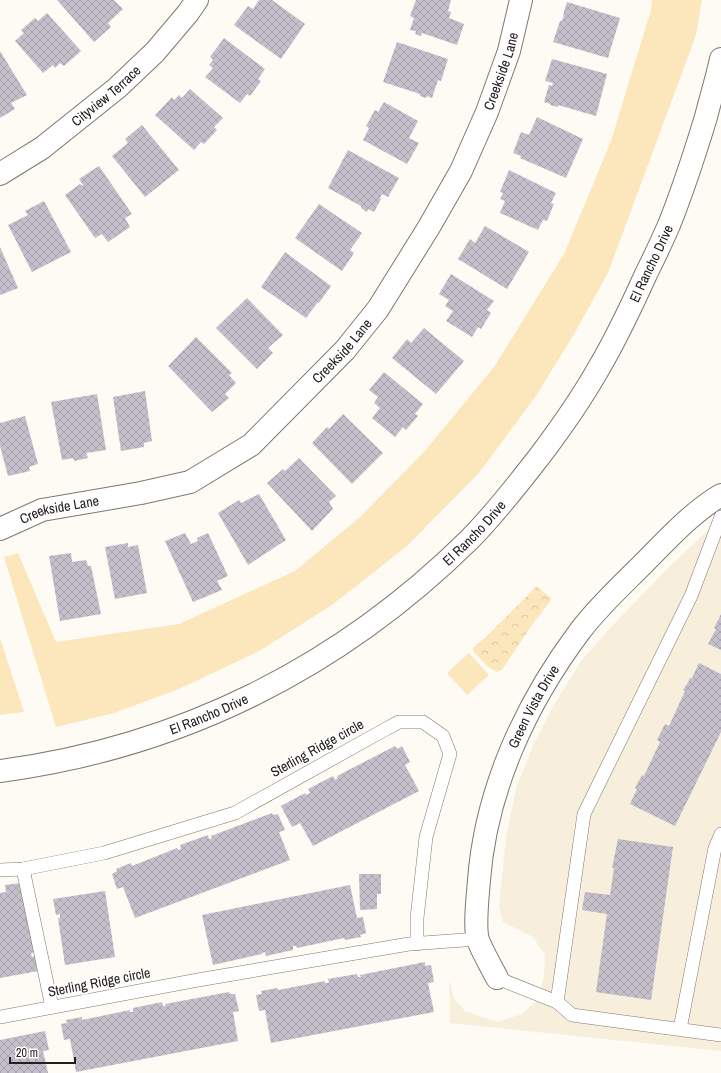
<svg xmlns="http://www.w3.org/2000/svg" width="721" height="1073" font-family="'Archivo Narrow',sans-serif">
<style>
.built{fill:#f8eedc}
.green{fill:#fce6bc}
.park{fill:url(#park-crowns)}
.building{fill:url(#building-cross-hatch)}
.lines{fill:none;stroke-linecap:round;stroke-linejoin:round}
.lane-casing{stroke:#7e786e;stroke-width:14}
.street-casing{stroke:#7e786e;stroke-width:24}
.secondary-casing{stroke:#7e786e;stroke-width:24}
.lane{stroke:#fff;stroke-width:13}
.street{stroke:#fff;stroke-width:22}
.secondary{stroke:#fff;stroke-width:22}
.labels{text-anchor:middle;dominant-baseline:central;stroke-width:4;stroke-linejoin:round;paint-order:stroke}
.street-label{font-size:14px;fill:#23201c;stroke:#fff}
</style>
<defs>
<pattern id="park-crowns" width="20" height="18" patternUnits="userSpaceOnUse"><rect width="20" height="18" fill="#fce6bc"/><path d="M2 6a3 3 0 1 1 6 0M12 15a3 3 0 1 1 6 0" fill="none" stroke="#d8c5a1"/></pattern>
<pattern id="building-cross-hatch" width="8" height="8" patternUnits="userSpaceOnUse"><rect width="8" height="8" fill="#c4bfca"/><path d="M0 0l8 8M0 8l8-8" fill="none" stroke="#a8a4ad"/></pattern>
</defs>
<rect width="100%" height="100%" fill="#fefbf4"/>
<path class="built" d="M721,522V1051L450,1023L449,980L455,1000L465,1011L497,1022L522,1014L539,998L544,976L545,955L533,937L503,922L499,907L506,837L516,789L533,745L554,705L581,661L613,625L666,570L704,534Z"/>
<g class="green">
<path d="M652,0H702L696,35L608,273L574,334L536,396L479,473L407,546L332,605L261,650L179,689L114,713L56,727L4,557L18,553L56,642L179,624L295,571L359,518L424,452L494,367L564,254L611,141L651,10Z"/>
<path d="M0,638L24,712L0,715Z"/>
<path d="M469,653L489,675L467,695L447,673Z"/>
</g>
<path class="park" d="M537,586L552,599L532,625L502,670L497,672L488,667L473,651V648L487,636Z"/>
<g class="building">
<path d="M57,0H114L123,9L108,23L111,27L94,42Z"/>
<path d="M259,0H272L305,24L281,59L234,25L248,6L253,9Z"/>
<path d="M416,0H451L448,11L451,12L449,18L464,24L457,45L422,33L421,36L415,34L416,31L410,30L414,18L410,16Z"/>
<path d="M567,2L620,18L608,58L553,42L560,21H562L564,15H563Z"/>
<path d="M47,13L81,51L64,66L60,63L55,68L53,65L43,73L15,41L24,33L21,30L35,18L38,21Z"/>
<path d="M224,38L265,69L258,79L261,81L250,96L247,94L240,103L205,77L213,68L209,65L213,60L210,57Z"/>
<path d="M397,42L448,59L441,81L438,80L432,98L427,96L426,98L420,96V94L383,82Z"/>
<path d="M0,51L27,95L11,103L15,109L0,118Z"/>
<path d="M552,59L607,74L596,116L558,105V107L550,105L551,104L544,102L549,85L552,86L553,83L545,81Z"/>
<path d="M190,89L223,118L214,127L217,130L204,144L201,142L194,150L155,115L172,97L174,100L179,95L182,98Z"/>
<path d="M384,102L418,121L409,138L419,143L407,164L363,140L369,128L366,126L375,110L378,112Z"/>
<path d="M537,117L583,139L566,178L520,158L521,156L513,153L521,132L529,135Z"/>
<path d="M142,125L179,170L145,197L112,156L128,143L125,139Z"/>
<path d="M348,150L399,178L388,197L382,194L380,198L381,199L374,212L368,209L367,212L361,208V206L328,188Z"/>
<path d="M99,166L132,214L125,218L130,227L108,242L102,234L95,238L65,195L80,184L82,186L83,185L79,179Z"/>
<path d="M509,170L556,193L551,203L554,204L553,206L547,221L543,220L538,230L500,213L505,201L500,199L503,193L500,192Z"/>
<path d="M44,201L71,252L32,272L8,225L28,215L25,211Z"/>
<path d="M319,204L362,233L350,250L354,253L342,271L295,238Z"/>
<path d="M485,226L529,252L507,289L458,259L470,239L475,243Z"/>
<path d="M0,247L18,288L0,295Z"/>
<path d="M285,252L331,286L319,303L318,302L306,318L261,287Z"/>
<path d="M451,274L494,301L487,310L491,313L481,329L478,327L472,337L446,321L453,311L445,306L449,300L439,294Z"/>
<path d="M247,298L283,335L268,348L273,353L257,369L216,328Z"/>
<path d="M424,328L464,361L436,394L392,358L407,339L411,343Z"/>
<path d="M196,337L232,373L229,375L236,383L225,394L229,398L212,412L168,366Z"/>
<path d="M384,372L423,404L415,414L418,416L406,430L403,427L395,437L372,418L380,408L374,403L378,397L369,390Z"/>
<path d="M145,391L152,441L144,443V447L121,451L113,397Z"/>
<path d="M97,394L106,450L86,453L88,458L74,461L73,458L62,460L51,402Z"/>
<path d="M343,414L383,453L352,484L312,443L326,428L328,427L329,429Z"/>
<path d="M25,416L38,464L29,467L30,471L8,476L0,446V423Z"/>
<path d="M299,458L336,496L329,502L333,509L312,531L267,483L283,469L285,471Z"/>
<path d="M259,494L286,540L248,565L218,513L239,500L241,503Z"/>
<path d="M185,533L191,544L198,541L197,538L208,533L228,576L217,581L222,590L193,602L165,541Z"/>
<path d="M128,543V547L138,545L147,593L115,599L105,547Z"/>
<path d="M71,553L72,562L86,560L88,566H91L101,614L60,621L49,556Z"/>
<path d="M721,614V650L708,644L716,629L714,628Z"/>
<path d="M699,663L721,674V732L675,826L630,804L637,789L635,788L642,775L644,776L660,742L657,740L665,724L669,726L685,691L683,690L687,684L690,678H692Z"/>
<path d="M395,746L397,749L402,746L410,762L405,765L419,791L313,846L300,823L292,827L281,806L305,793L306,795L310,793L308,789L333,776L335,780L338,778L337,776Z"/>
<path d="M272,813L273,815L278,814L285,830L279,832L290,860L135,918L123,887L117,889L112,874L117,871L116,869L131,863L132,866L177,848L178,850L181,849L180,845L208,835L209,839L212,838L211,836Z"/>
<path d="M618,839L673,847L651,1000L596,992L607,914L582,910L585,892L610,895L614,868H612Z"/>
<path d="M359,874H381V894H377V909L360,910Z"/>
<path d="M21,883L34,952L31,953L32,957L36,956L38,971L0,978V893L6,892L5,885Z"/>
<path d="M350,885L357,918L363,917L366,933L360,935L361,937L345,940L344,938L297,948L296,946H293V950L266,956L265,952L262,953V954L213,965L202,915Z"/>
<path d="M105,891L115,957L65,965L58,918H60V914L56,915L53,899Z"/>
<path d="M425,962V966L431,965L434,982L428,983L434,1012L271,1043L265,1010L259,1011L256,995L262,994L261,991L277,988L278,990L325,981V983H329L328,979L357,974L358,977H361L360,975Z"/>
<path d="M229,992L230,994H235L239,1011L233,1012L238,1041L76,1072L70,1039L64,1040L61,1024L67,1023L66,1020L82,1017V1020L130,1010V1012H133V1008L162,1002L163,1006H166L165,1004Z"/>
<path d="M45,1031L49,1050L43,1051L48,1073H0V1040Z"/>
</g>
<g class="lines">
<g class="lane-casing">
<g id="lane">
<path d="M721,517L691,596L584,814L557,1002L572,1015L721,1035"/>
<path d="M23,869L52,1007"/>
<path d="M0,870L23,869L104,853L235,813L384,730L399,722H423L443,736L450,754L426,837L417,918V944"/>
<path d="M497,978L557,1002"/>
<path d="M0,1017L198,980L409,944L478,939"/>
<path d="M680,1029L715,848L721,834"/>
</g>
</g>
<g class="street-casing">
<g id="street">
<path id="s1" d="M0,174L42,148L117,88L155,52L188,13L197,0"/>
<path id="s2" d="M0,529L42,510L141,493L190,482L251,445L345,350L378,309L429,227L461,171L487,112L509,51L521,0"/>
<path id="s3" d="M497,978C491,966 483,953 478,940C474,927 478,894 479,880C486,789 526,703 580,631C598,607 621,586 642,565C667,540 691,513 721,495"/>
</g>
</g>
<g class="secondary-casing">
<g id="secondary">
<path id="s4" d="M0,771C181,747 339,668 469,540C495,514 517,485 539,457C561,428 582,398 600,366C617,337 632,305 646,274C654,258 662,241 669,225C683,190 695,153 706,117C711,97 717,78 721,59"/>
</g>
</g>
<use href="#lane" class="lane"/>
<use href="#street" class="street"/>
<use href="#secondary" class="secondary"/>
</g>
<g class="labels">
<g class="street-label">
<text stroke="none"><textPath href="#s2" startOffset="723">Creekside Lane</textPath></text>
<text stroke="none"><textPath href="#s1" startOffset="132">Cityview Terrace</textPath></text>
<text stroke="none"><textPath href="#s4" startOffset="865">El Rancho Drive</textPath></text>
<text stroke="none"><textPath href="#s2" startOffset="399">Creekside Lane</textPath></text>
<text stroke="none"><textPath href="#s2" startOffset="63">Creekside Lane</textPath></text>
<text stroke="none"><textPath href="#s4" startOffset="541">El Rancho Drive</textPath></text>
<text stroke="none"><textPath href="#s3" startOffset="286">Green Vista Drive</textPath></text>
<text stroke="none"><textPath href="#s4" startOffset="217">El Rancho Drive</textPath></text>
<text transform="translate(317 748) rotate(-29)">Sterling Ridge circle</text>
<text transform="translate(99 982) rotate(-11)">Sterling Ridge circle</text>
</g>
</g>
<path d="M10 1057v6h65v-6" fill="none" stroke="#23201c" stroke-width="2"/>
<text x="16" y="1057" font-size="12" fill="#23201c" stroke="#ffffff" stroke-width="3" paint-order="stroke">20 m</text>
</svg>
